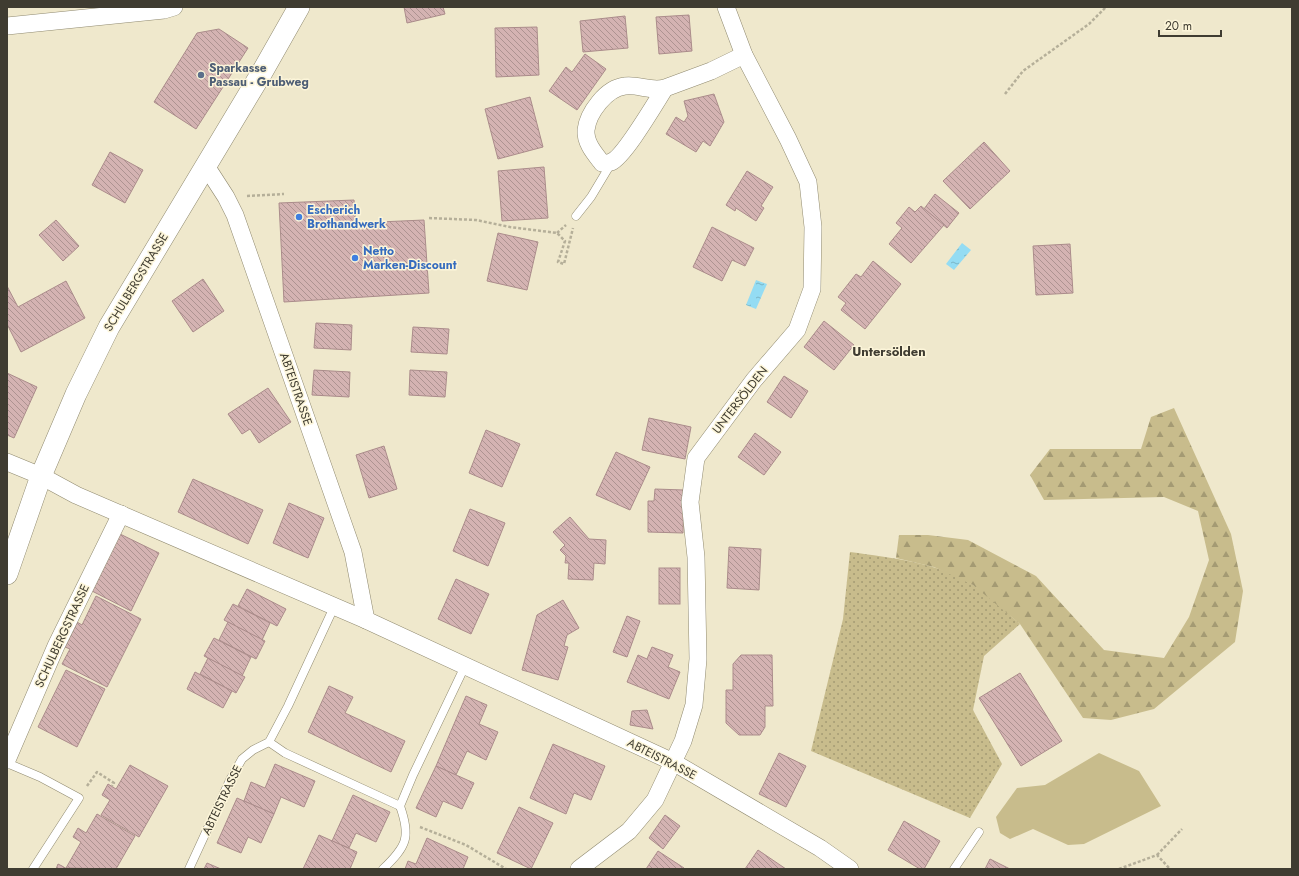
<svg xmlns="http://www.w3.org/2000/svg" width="1299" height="876" font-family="Jost,sans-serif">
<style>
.grass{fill:url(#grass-dots)}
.forest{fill:url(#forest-firs)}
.pitch{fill:#c8bc8c}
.water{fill:url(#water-ripples)}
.building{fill:url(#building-back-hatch);stroke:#ab8c8b}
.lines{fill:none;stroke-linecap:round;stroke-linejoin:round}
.service-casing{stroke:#908a70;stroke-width:9}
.minor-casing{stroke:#908a70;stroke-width:18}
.tertiary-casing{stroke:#908a70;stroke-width:22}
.path{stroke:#b5af99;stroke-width:2.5;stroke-dasharray:3 2;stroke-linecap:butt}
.service{stroke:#fff;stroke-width:8}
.minor{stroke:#fff;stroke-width:17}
.tertiary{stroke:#fff;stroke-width:21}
.service-dot{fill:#5c6f8a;stroke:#fcf5d9;stroke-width:1.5}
.shop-dot{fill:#3f7fe0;stroke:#fcf5d9;stroke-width:1.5}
.labels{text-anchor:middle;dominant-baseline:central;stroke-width:3;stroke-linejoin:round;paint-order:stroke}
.service-label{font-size:12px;font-weight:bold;fill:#4e5e75;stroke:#fcf5d9;text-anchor:start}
.shop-label{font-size:12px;font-weight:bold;fill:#366cbe;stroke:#fcf5d9;text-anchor:start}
.street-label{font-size:12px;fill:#3f3c31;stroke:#fcf5d9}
.neighbourhood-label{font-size:13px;font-weight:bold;fill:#3f3c31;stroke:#fcf5d9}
</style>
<defs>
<pattern id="grass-dots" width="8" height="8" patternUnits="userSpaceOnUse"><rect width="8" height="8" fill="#c8bc8c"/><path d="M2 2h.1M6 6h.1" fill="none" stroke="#a49a73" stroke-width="1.8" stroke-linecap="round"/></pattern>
<pattern id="forest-firs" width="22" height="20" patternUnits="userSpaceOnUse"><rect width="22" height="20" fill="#c8bc8c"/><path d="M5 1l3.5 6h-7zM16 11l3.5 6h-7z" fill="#a49a73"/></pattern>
<pattern id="water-ripples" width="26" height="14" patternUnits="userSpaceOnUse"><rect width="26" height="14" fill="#94dcf3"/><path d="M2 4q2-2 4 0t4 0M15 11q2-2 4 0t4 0" fill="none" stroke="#7ab4c5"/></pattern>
<pattern id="building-back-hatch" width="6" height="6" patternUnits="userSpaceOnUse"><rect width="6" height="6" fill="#d4b3b2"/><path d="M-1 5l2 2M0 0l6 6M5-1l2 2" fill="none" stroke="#ad9391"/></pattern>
</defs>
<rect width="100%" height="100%" fill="#efe8cc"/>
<path class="grass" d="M850,552C892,558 937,562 973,585C990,596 1005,611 1020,624L984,656L973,710L1002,764L970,818L811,751L843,619Z"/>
<path class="forest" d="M1174,408L1231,534L1243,591L1235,642L1154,709L1111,720L1083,718L1020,624L973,585L934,567L896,558L899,535H928L968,540L1036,576L1104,650L1164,658L1189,617L1209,560L1198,511L1164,497L1044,500L1030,475L1050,449H1141L1151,417Z"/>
<path class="pitch" d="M1099,753L1139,771L1161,806L1084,844L1068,845L1033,829L1010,839L1000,833L996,817L1017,788L1045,785Z"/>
<g class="water">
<path d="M962,243L971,250L954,270L946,264Z"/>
<path d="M756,280L767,284L756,309L746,305Z"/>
</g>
<g class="building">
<path d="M404,7H443L445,14L407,23Z"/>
<path d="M689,15L692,51L659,54L656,17Z"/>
<path d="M625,16L628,48L583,52L580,21Z"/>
<path d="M537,27L539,75L496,77L495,28Z"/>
<path d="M219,29L248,48L196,129L154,102L197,33Z"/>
<path d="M585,54L606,69L577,110L549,91L566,67L572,72Z"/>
<path d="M714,94L724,122L710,146L703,141L696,152L666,134L676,117L684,122L688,116L684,101Z"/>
<path d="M530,97L543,147L498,159L485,109Z"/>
<path d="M984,142L1010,171L970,209L943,181Z"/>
<path d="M110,152L143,170L125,203L92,185Z"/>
<path d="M544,167L548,218L502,221L498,171Z"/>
<path d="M747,171L773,187L761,206L764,208L756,221L736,208L735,211L726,205Z"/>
<path d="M935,194L959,213L947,228L924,209Z"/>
<path d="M354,200L356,223L424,220L429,293L284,302L279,203Z"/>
<path d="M921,206L944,225L911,263L889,244L902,228L896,223L909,207L915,212Z"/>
<path d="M56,220L79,246L63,261L39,235Z"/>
<path d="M712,227L754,248L745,266L732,260L722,281L693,267Z"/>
<path d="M498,233L538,242L527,290L487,281Z"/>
<path d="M1070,244L1073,293L1036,295L1033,246Z"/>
<path d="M873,261L901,284L865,329L841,310L846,303L838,297L856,274L861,277Z"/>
<path d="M203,279L224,311L193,332L172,301Z"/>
<path d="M66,281L85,318L21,352L7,324V286L18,307Z"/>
<path d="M824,321L854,345L834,370L804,347Z"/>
<path d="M316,323L352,325L351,350L314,348Z"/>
<path d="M413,327L449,329L447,354L411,352Z"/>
<path d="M314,370L350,372L349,397L312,395Z"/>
<path d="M410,370L447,372L445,397L409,395Z"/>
<path d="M7,373L37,387L14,438L7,435Z"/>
<path d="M784,376L808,391L791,418L767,402Z"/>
<path d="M268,388L291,422L259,443L250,429L242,434L228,414Z"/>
<path d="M649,418L691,427L685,459L642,450Z"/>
<path d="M486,430L520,444L502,487L469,473Z"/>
<path d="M755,433L781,452L764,475L738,457Z"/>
<path d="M384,446L397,489L369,498L356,455Z"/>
<path d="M616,452L650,467L630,510L596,495Z"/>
<path d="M193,479L263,510L248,544L178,512Z"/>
<path d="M655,489L684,490L683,533L648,532V501H654Z"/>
<path d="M289,503L324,518L308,558L273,543Z"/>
<path d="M470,509L505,523L488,566L453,551Z"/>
<path d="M570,517L589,539L606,540L605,564L594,563L593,580L568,579L569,563H565L566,556L560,550L565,545L553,532Z"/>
<path d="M120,534L159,553L131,611L92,591Z"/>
<path d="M729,547L761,549L759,590L727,588Z"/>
<rect x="659" y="568" width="21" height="36"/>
<path d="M456,579L489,594L471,634L438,619Z"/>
<path d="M247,589L286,609L277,626L238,606Z"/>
<path d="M96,596L141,619L107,687L62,664L70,649L65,647L77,622L82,625Z"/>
<path d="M563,600L579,628L567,635L564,646L568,647L558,680L522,670L537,615Z"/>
<path d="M233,604L270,623L262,640L224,620Z"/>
<path d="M627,616L640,621L627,657L613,652Z"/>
<path d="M228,622L265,641L256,659L219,640Z"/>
<path d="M214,638L251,657L242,676L204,656Z"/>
<path d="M652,647L673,655L668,667L680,672L669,699L627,682L638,655L647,659Z"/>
<path d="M741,655H772L773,706H765V727L760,735H739L726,723V690H733V664Z"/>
<path d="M208,658L245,677L236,693L200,674Z"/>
<path d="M66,670L105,689L77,747L38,727Z"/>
<path d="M195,672L232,691L223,708L187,689Z"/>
<path d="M1020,673L1062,741L1021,766L979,698Z"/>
<path d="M329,686L353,697L345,713L405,741L391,772L308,732Z"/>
<path d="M466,696L487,705L479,724L498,732L486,760L467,751L456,775L436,766Z"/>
<path d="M647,710L653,729L630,725L632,711Z"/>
<path d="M553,744L605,766L591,800L574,793L566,814L530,798Z"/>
<path d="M779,753L806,766L786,807L759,794Z"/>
<path d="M275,764L315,781L304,807L281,797L274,814L244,801L251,782L265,788Z"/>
<path d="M130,765L168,786L139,837L101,815L110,800L102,795L108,784L116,789Z"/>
<path d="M436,766L474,783L462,809L443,801L436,817L416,808Z"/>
<path d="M353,795L390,812L376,842L356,833L349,848L332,841Z"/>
<path d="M237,798L274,814L261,843L248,837L241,853L217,843Z"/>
<path d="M519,807L553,823L531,869L497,853Z"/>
<path d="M97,814L135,836L116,869L66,868L81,842L73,837L78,828L86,833Z"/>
<path d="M665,815L680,826L663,849L649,838Z"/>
<path d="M904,821L940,841L924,869H920L888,850Z"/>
<path d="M319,835L357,852L350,869H303Z"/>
<path d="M427,838L468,857L463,869H405L408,861L416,864Z"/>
<path d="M758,850L786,869H745Z"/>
<path d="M658,851L684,868L683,869H646Z"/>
<path d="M990,859L1010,869H985Z"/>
<path d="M207,863L221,869H204Z"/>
<path d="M58,864L62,866L67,869H56Z"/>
</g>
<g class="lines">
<g class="service-casing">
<g id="service">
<path d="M576,216L591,197L612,162"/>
<path d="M269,742L285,753L400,806L413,775L465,666"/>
<path d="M7,763L40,777L79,798L33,869"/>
<path d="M189,869L230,780L242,759L253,750L269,742L288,706L334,607"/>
<path d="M383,869C407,846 411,837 400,806"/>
<path d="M954,869L979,832"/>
</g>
</g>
<g class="minor-casing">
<g id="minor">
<path d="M7,26L164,10L174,7"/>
<path d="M665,88C656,102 624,157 611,162C609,163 605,163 602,163C595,154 585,143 586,130C588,113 606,88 625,86C638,84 651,92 665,88L711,71L744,55"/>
<path d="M206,166L226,197L235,215L353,552L366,620"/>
<path d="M7,462L41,476L76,495L366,620L673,762L820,848L850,869"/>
<path d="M7,760L56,646L121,514"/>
<path d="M579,869L629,831L655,800L683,741L694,705L698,659L696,557L690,502L696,458L754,380L797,330L812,289L813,227L808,182L788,139L744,55L726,7"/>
</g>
</g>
<g class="tertiary-casing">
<path id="tertiary" d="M7,574L41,476L76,394L109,327L261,74L299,7"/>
</g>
<g class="path">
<path d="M1005,94L1023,71L1089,24L1106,7"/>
<path d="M247,196L284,194"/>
<path d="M429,218L476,220L510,227L557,233L565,241L558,262L564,264L573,228"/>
<path d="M557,233L566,225"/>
<path d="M87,786L97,772L114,783L112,786"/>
<path d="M420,827L466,845L506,869"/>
<path d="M1157,855L1182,829"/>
<path d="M1119,869L1157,855L1170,869"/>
</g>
<use href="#service" class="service"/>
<use href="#minor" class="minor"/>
<use href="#tertiary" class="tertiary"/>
</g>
<circle class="service-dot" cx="201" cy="75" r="4"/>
<g class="shop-dot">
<circle cx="299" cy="217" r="4"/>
<circle cx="355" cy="258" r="4"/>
</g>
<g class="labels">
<g class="service-label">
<text x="209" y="68">Sparkasse<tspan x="209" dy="14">Passau - Grubweg</tspan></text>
</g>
<g class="shop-label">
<text x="307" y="210">Escherich<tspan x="307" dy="14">Brothandwerk</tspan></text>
<text x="363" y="251">Netto<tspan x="363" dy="14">Marken-Discount</tspan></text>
</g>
<g class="street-label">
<text transform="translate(136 282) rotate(-59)">SCHULBERGSTRASSE</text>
<text transform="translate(296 389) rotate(71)">ABTEISTRASSE</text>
<text transform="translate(740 400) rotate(-52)">UNTERSÖLDEN</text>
<text transform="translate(62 636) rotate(-65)">SCHULBERGSTRASSE</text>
<text transform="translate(662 759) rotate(27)">ABTEISTRASSE</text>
<text transform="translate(222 800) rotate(-64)">ABTEISTRASSE</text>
</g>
<g class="neighbourhood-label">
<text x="889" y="351">Untersölden</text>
</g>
</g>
<rect width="1299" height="876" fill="none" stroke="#3f3c31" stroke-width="16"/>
<path d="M1159 30v6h62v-6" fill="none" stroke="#3f3c31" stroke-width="2"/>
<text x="1165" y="30" font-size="12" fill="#3f3c31" stroke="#fcf5d9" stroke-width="3" paint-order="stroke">20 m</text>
</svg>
